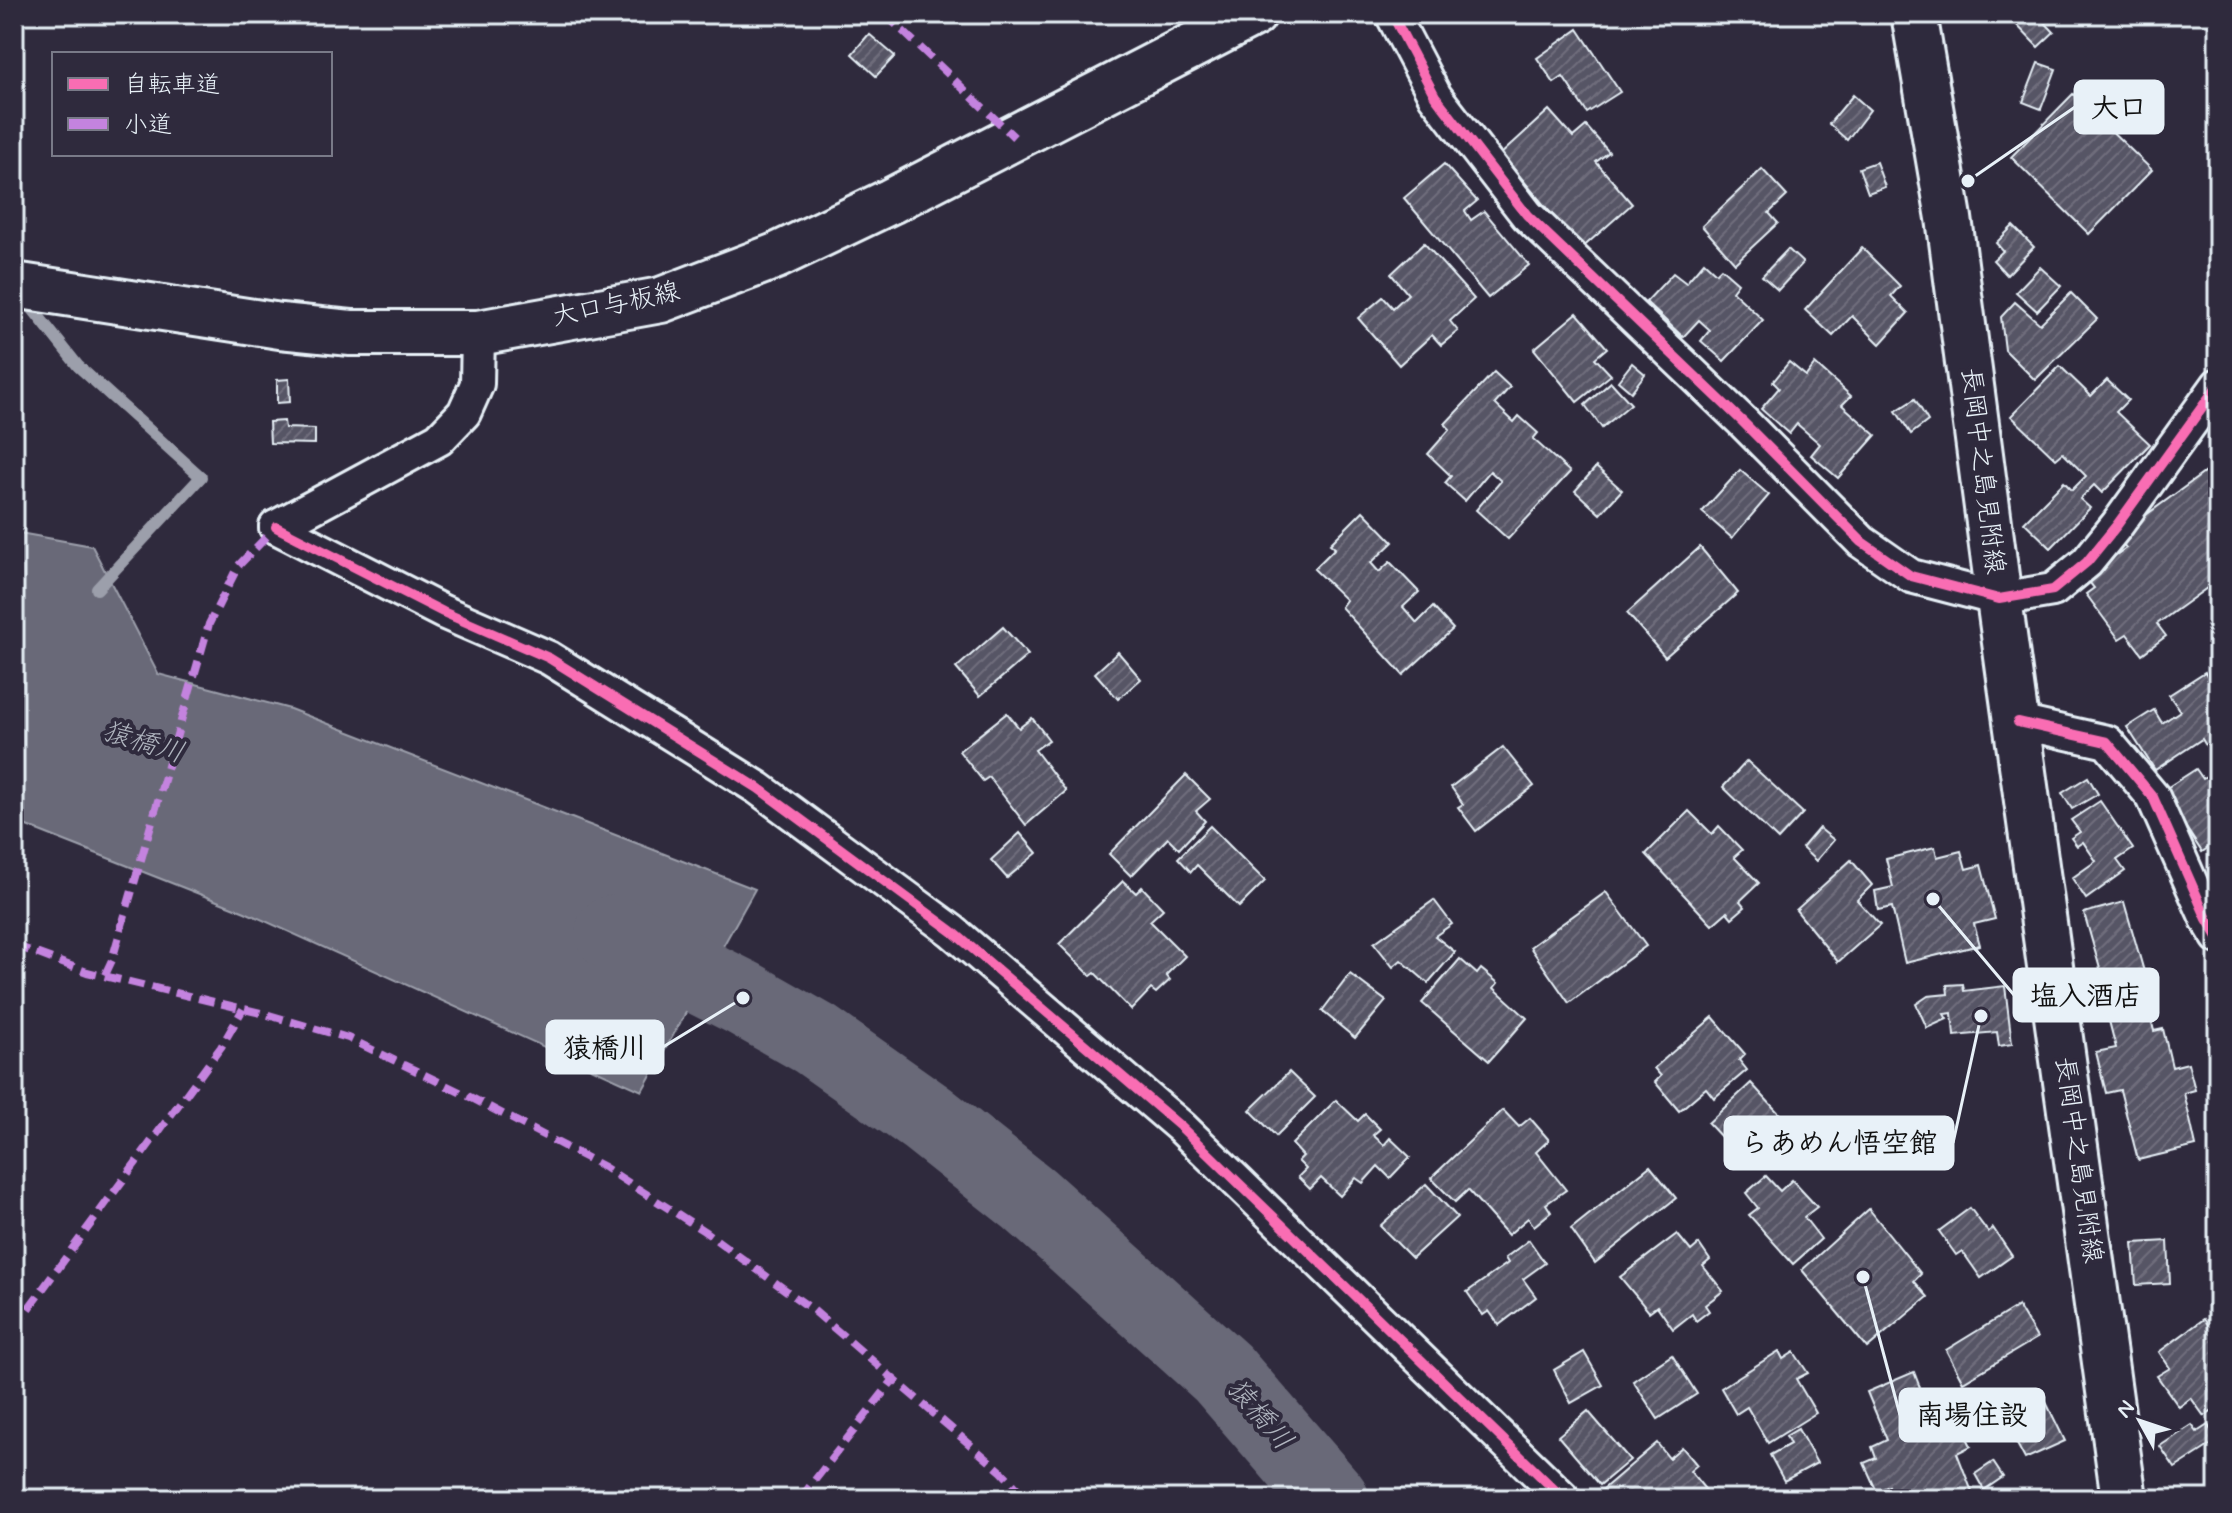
<svg xmlns="http://www.w3.org/2000/svg" width="2232" height="1513" font-family="Mynerve,'Klee One',sans-serif">
<style>
.water{fill:#696978;stroke:#9c9fab;stroke-width:2}
.lines{fill:none;stroke-linecap:round;stroke-linejoin:round}
.stream{stroke:#9c9fab;stroke-width:12}
.river{stroke:#696978;stroke-width:76}
.building{fill:url(#building-hatch);stroke:#e8f1f8;stroke-width:2}
.street-casing{stroke:#e8f1f8;stroke-width:38}
.secondary-casing{stroke:#e8f1f8;stroke-width:50}
.street{stroke:#2f2a3d;stroke-width:32}
.secondary{stroke:#2f2a3d;stroke-width:44}
.quiet{stroke:#c483df;stroke-width:8;stroke-dasharray:16 8;stroke-linecap:butt}
.cycleway-casing{stroke:#2f2a3d;stroke-width:15}
.cycleway{stroke:#f96db3;stroke-width:10}
.labels{text-anchor:middle;dominant-baseline:central;stroke-width:8;stroke-linejoin:round;paint-order:stroke}
.street-label{font-size:26px;fill:#e8f1f8;stroke:#2f2a3d}
.water-label{font-size:28px;font-style:italic;fill:#afb4be;stroke:#2f2a3d}
.leader{fill:none;stroke:#e8f1f8;stroke-width:3}
.callout-dot{fill:#e8f1f8;stroke:#2f2a3d;stroke-width:3}
.callout{fill:#e8f1f8;stroke:#e8f1f8;stroke-width:3}
.callout-label{font-size:28px;text-anchor:middle;font-weight:bold;fill:#111}
</style>
<defs>
<pattern id="building-hatch" width="6" height="6" patternUnits="userSpaceOnUse" patternTransform="scale(2)"><rect width="6" height="6" fill="#575565"/><path d="M-1 1l2-2M0 6l6-6M5 7l2-2" fill="none" stroke="#6f6e7c"/></pattern>
</defs>
<rect width="100%" height="100%" fill="#2f2a3d"/>
<filter id="ink" filterUnits="userSpaceOnUse"><feTurbulence type="fractalNoise" baseFrequency=".0125" numOctaves="2"/><feDisplacementMap in="SourceGraphic" scale="16" xChannelSelector="R" yChannelSelector="G"/><feConvolveMatrix kernelMatrix="1 2 1 2 8 2 1 2 1" color-interpolation-filters="sRGB"/></filter>
<g filter="url(#ink)">
<path class="water" d="M14,532L92,546L158,674L290,709L755,889L642,1091L245,912L14,821Z"/>
<g class="lines">
<path class="stream" d="M24,298L78,366L201,477L97,589"/>
<path class="river" d="M613,933L743,998L815,1039L927,1118L1029,1199L1222,1373L1331,1499"/>
</g>
<g class="building">
<path d="M2016,14H2037L2054,32L2038,47L2011,19Z"/>
<path d="M1578,29L1620,92L1587,113L1563,77L1554,83L1537,58Z"/>
<path d="M869,34L895,56L876,76L852,54Z"/>
<path d="M2038,63L2056,69L2041,109L2023,102Z"/>
<path d="M2073,94L2152,170L2089,234L2011,157Z"/>
<path d="M1853,95L1870,110L1847,140L1829,124Z"/>
<path d="M1549,110L1573,137L1586,126L1609,152L1596,162L1632,204L1581,249L1501,154Z"/>
<path d="M1876,162L1885,187L1868,193L1859,168Z"/>
<path d="M1444,164L1477,201L1465,211L1471,220L1484,211L1529,265L1488,298L1404,198Z"/>
<path d="M1762,169L1787,196L1769,213L1778,223L1735,263L1702,226Z"/>
<path d="M2013,226L2034,247L2007,275L1993,260L2003,251L1996,243Z"/>
<path d="M1424,243L1474,299L1450,321L1458,331L1441,345L1432,335L1399,365L1358,318L1383,297L1393,308L1408,294L1391,274Z"/>
<path d="M1862,248L1900,286L1891,296L1908,313L1880,344L1852,316L1833,336L1805,310Z"/>
<path d="M1788,249L1803,263L1778,290L1762,276Z"/>
<path d="M1704,262L1716,273L1721,268L1738,283L1732,291L1763,320L1724,361L1701,341L1710,330L1699,320L1683,337L1646,302L1673,273L1686,283Z"/>
<path d="M2040,267L2061,286L2037,311L2016,292Z"/>
<path d="M2071,293L2097,319L2035,380L2005,350L2001,317L2015,302L2040,324Z"/>
<path d="M1577,313L1607,348L1595,358L1611,375L1577,402L1534,349Z"/>
<path d="M1789,362L1806,376L1815,364L1851,396L1842,405L1876,435L1838,478L1811,455L1820,444L1797,424L1789,434L1761,409L1779,388L1773,382Z"/>
<path d="M1632,363L1645,374L1631,392L1618,381Z"/>
<path d="M2060,366L2091,396L2107,380L2128,400L2116,412L2150,444L2102,493L2094,485L2080,499L2090,508L2051,548L2024,522L2064,482L2072,490L2086,476L2063,453L2056,459L2011,416Z"/>
<path d="M1494,372L1510,387L1495,404L1514,422L1519,416L1538,433L1533,439L1570,472L1508,539L1476,510L1501,481L1490,471L1465,501L1445,483L1451,476L1428,454L1450,429L1445,424Z"/>
<path d="M289,379L290,402L277,403V380Z"/>
<path d="M1611,382L1631,404L1602,428L1585,405Z"/>
<path d="M1915,399L1928,421L1911,434L1896,411Z"/>
<path d="M284,421L285,428L315,429V444L270,443L269,422Z"/>
<path d="M2215,465L2218,470V580L2157,624L2166,636L2142,654L2127,634L2119,639L2086,594L2094,588L2085,577L2126,548L2117,536Z"/>
<path d="M1596,467L1622,490L1600,514L1575,491Z"/>
<path d="M1740,470L1769,495L1732,538L1702,512Z"/>
<path d="M1363,511L1393,542L1371,563L1379,572L1390,562L1419,592L1403,607L1417,623L1433,607L1453,629L1403,675L1341,607L1346,600L1314,569L1335,548L1330,544Z"/>
<path d="M1700,547L1738,593L1665,657L1627,613Z"/>
<path d="M1003,627L1028,655L980,696L956,668Z"/>
<path d="M1118,652L1141,679L1118,699L1095,673Z"/>
<path d="M2205,672L2218,692V750L2211,754L2202,739L2155,770L2127,727L2154,710L2162,723L2180,711L2169,695Z"/>
<path d="M1007,713L1019,728L1032,718L1049,740L1035,750L1066,791L1026,825L989,777L983,781L959,751Z"/>
<path d="M1503,747L1534,786L1476,831L1458,807L1463,804L1451,787Z"/>
<path d="M1747,761L1803,813L1778,840L1723,787Z"/>
<path d="M2196,769L2203,779L2218,770V803L2214,806L2218,812V841L2202,852L2162,791Z"/>
<path d="M1186,775L1210,799L1196,811L1205,821L1179,849L1168,838L1131,876L1109,854Z"/>
<path d="M2088,777L2098,794L2072,809L2062,793Z"/>
<path d="M2100,801L2133,849L2117,860L2125,871L2086,899L2072,878L2096,861L2083,842L2077,846L2071,838L2080,832L2071,820Z"/>
<path d="M1689,811L1712,834L1719,826L1742,850L1734,857L1759,883L1740,901L1745,907L1732,918L1727,912L1712,925L1646,854Z"/>
<path d="M1210,826L1265,881L1239,907L1197,865L1191,872L1178,858Z"/>
<path d="M1819,828L1834,840L1816,861L1802,848Z"/>
<path d="M1020,833L1037,853L1007,878L991,860Z"/>
<path d="M1935,847L1937,857L1961,851L1966,869L1981,865L1995,919L1974,924L1980,945L1905,963L1892,907L1878,910L1875,891L1893,887L1886,859Z"/>
<path d="M1851,860L1872,885L1857,900L1880,925L1838,962L1796,910Z"/>
<path d="M1123,881L1136,893L1142,887L1163,909L1150,921L1185,956L1166,975L1170,980L1156,993L1151,989L1131,1010L1095,973L1091,976L1059,944Z"/>
<path d="M1606,892L1646,946L1569,1003L1530,947Z"/>
<path d="M1434,900L1452,924L1435,936L1455,952L1428,983L1401,960L1393,967L1374,943Z"/>
<path d="M2124,902L2151,996L2102,1010L2097,996L2107,993L2084,913Z"/>
<path d="M1460,959L1477,974L1481,969L1498,983L1494,988L1527,1018L1489,1061L1422,1003Z"/>
<path d="M1350,974L1386,1001L1355,1038L1322,1011Z"/>
<path d="M1963,984L1964,991L2005,986L2012,1044L1999,1046L1997,1032L1954,1036L1952,1013L1944,1014L1947,1019L1927,1028L1916,1004L1928,996L1948,994L1947,985Z"/>
<path d="M2148,1007L2154,1031L2163,1029L2172,1067L2188,1063L2195,1090L2184,1093L2196,1146L2138,1160L2120,1090L2106,1093L2096,1052L2116,1048L2108,1017Z"/>
<path d="M1713,1017L1745,1054L1739,1060L1747,1070L1714,1098L1706,1088L1679,1111L1655,1082L1661,1076L1654,1068Z"/>
<path d="M1289,1072L1315,1097L1276,1136L1250,1110Z"/>
<path d="M1751,1083L1786,1121L1742,1159L1708,1123Z"/>
<path d="M1336,1100L1358,1121L1365,1114L1380,1129L1373,1135L1384,1145L1390,1138L1410,1157L1390,1178L1378,1166L1363,1183L1356,1178L1340,1196L1321,1178L1310,1189L1298,1177L1306,1169L1298,1161L1303,1156L1292,1144Z"/>
<path d="M1503,1110L1519,1127L1530,1118L1549,1140L1536,1152L1566,1190L1546,1204L1551,1212L1534,1226L1528,1218L1508,1235L1468,1190L1455,1202L1431,1178Z"/>
<path d="M1650,1166L1676,1198L1595,1263L1571,1229Z"/>
<path d="M1766,1176L1780,1191L1792,1180L1817,1207L1804,1217L1821,1239L1793,1264L1749,1215L1758,1208L1746,1193Z"/>
<path d="M1426,1184L1457,1217L1412,1258L1380,1226Z"/>
<path d="M1970,1208L1988,1232L1993,1228L2012,1256L1981,1278L1962,1251L1956,1255L1939,1231Z"/>
<path d="M1869,1209L1921,1274L1914,1281L1928,1297L1867,1348L1802,1270Z"/>
<path d="M1677,1234L1691,1251L1699,1244L1710,1260L1703,1266L1723,1291L1705,1305L1709,1311L1696,1321L1692,1314L1673,1329L1657,1306L1649,1312L1620,1277Z"/>
<path d="M1529,1240L1545,1263L1523,1279L1536,1297L1499,1325L1489,1311L1483,1315L1467,1292L1508,1263L1505,1258Z"/>
<path d="M2168,1241L2170,1283L2136,1285L2133,1243Z"/>
<path d="M2018,1306L2037,1338L1963,1382L1946,1350Z"/>
<path d="M2204,1319L2218,1338V1406L2204,1416L2191,1398L2179,1407L2157,1376L2170,1368L2159,1352Z"/>
<path d="M1779,1351L1783,1359L1794,1352L1808,1373L1796,1379L1816,1413L1768,1443L1747,1407L1736,1414L1721,1388Z"/>
<path d="M1584,1352L1603,1385L1571,1403L1554,1370Z"/>
<path d="M1672,1355L1697,1394L1658,1419L1633,1381Z"/>
<path d="M1914,1372L1934,1424L1956,1414L1971,1446L1957,1453L1972,1492L1956,1499H1894L1889,1486L1877,1492L1864,1463L1876,1458L1872,1447L1887,1440L1867,1392Z"/>
<path d="M2044,1398L2065,1441L2025,1459L2004,1420Z"/>
<path d="M1588,1411L1630,1460L1600,1485L1558,1436Z"/>
<path d="M2192,1425L2197,1432L2208,1425L2217,1441L2175,1468L2160,1446Z"/>
<path d="M1798,1429L1817,1463L1784,1481L1770,1455L1790,1444L1786,1436Z"/>
<path d="M1657,1443L1669,1458L1682,1447L1697,1465L1690,1471L1713,1499H1611L1602,1490Z"/>
<path d="M1993,1462L2003,1477L1984,1490L1975,1474Z"/>
</g>
<g class="lines">
<g class="street-casing">
<g id="street">
<path d="M1392,14L1435,96L1527,215L1742,421L1862,542L1911,576L1999,599L2053,590L2087,562L2117,525L2218,385"/>
<path d="M276,527L443,612L549,658L758,788L952,931L1181,1127L1564,1499"/>
<path d="M276,527L439,439L464,413L477,384L478,333"/>
<path d="M2018,722L2107,742L2153,797L2207,919L2218,937"/>
</g>
</g>
<g class="secondary-casing">
<g id="secondary">
<path d="M1914,14L1949,218L1999,599L2124,1499"/>
<path d="M14,285L280,326L351,333H478L661,300L776,256L891,201L1254,14"/>
</g>
</g>
<use href="#street" class="street"/>
<use href="#secondary" class="secondary"/>
<g class="quiet">
<path d="M885,14L1014,137"/>
<path d="M14,267L19,286"/>
<path d="M14,945L87,972L265,1014L348,1038L470,1097L604,1167L704,1231L813,1310L1002,1472L1027,1499"/>
<path d="M105,975L112,960L209,624L238,566L276,527"/>
<path d="M14,1328L221,1047L243,1009"/>
<path d="M800,1499L894,1379"/>
</g>
<g class="cycleway-casing">
<g id="cycleway">
<path d="M1392,14L1435,96L1527,215L1742,421L1862,542L1911,576L1999,599L2053,590L2087,562L2117,525L2218,385"/>
<path d="M276,527L443,612L549,658L758,788L952,931L1181,1127L1564,1499"/>
<path d="M2018,722L2107,742L2153,797L2207,919L2218,937"/>
</g>
</g>
<use href="#cycleway" class="cycleway"/>
</g>
</g>
<g class="labels">
<g class="street-label">
<text transform="translate(616 305) rotate(-12)">大口与板線</text>
<text transform="translate(1982 471) rotate(83)">長岡中之島見附線</text>
<text transform="translate(2078 1160) rotate(82)">長岡中之島見附線</text>
</g>
<g class="water-label">
<text transform="translate(143 743) rotate(17)">猿橋川</text>
<text transform="translate(1259 1415) rotate(49)">猿橋川</text>
</g>
</g>
<path class="leader" d="M1968 181L2075 107M1933 899L2014 995M743 998L663 1047M1981 1016L1953 1143M1863 1277L1900 1415"/>
<g class="callout-dot">
<circle cx="1968" cy="181" r="8"/>
<circle cx="1933" cy="899" r="8"/>
<circle cx="743" cy="998" r="8"/>
<circle cx="1981" cy="1016" r="8"/>
<circle cx="1863" cy="1277" r="8"/>
</g>
<g class="callout">
<rect x="2075" y="81" width="88" height="52" rx="8"/>
<rect x="2014" y="969" width="144" height="52" rx="8"/>
<rect x="547" y="1021" width="116" height="52" rx="8"/>
<rect x="1725" y="1117" width="228" height="52" rx="8"/>
<rect x="1900" y="1389" width="144" height="52" rx="8"/>
</g>
<g class="callout-label">
<text x="2119" y="117">大口</text>
<text x="2086" y="1005">塩入酒店</text>
<text x="605" y="1057">猿橋川</text>
<text x="1839" y="1152">らあめん悟空館</text>
<text x="1972" y="1424">南場住設</text>
</g>
<rect width="2232" height="1513" fill="none" stroke="#2f2a3d" stroke-width="48"/>
<rect x="24" y="24" width="2184" height="1465" fill="none" stroke="#e8f1f8" stroke-width="3" filter="url(#ink)"/>
<rect x="52" y="52" width="280" height="104" fill="#2f2a3d" stroke="#797a88" stroke-width="2"/>
<rect x="68" y="78" width="40" height="12" fill="#f96db3" stroke="#797a88" stroke-width="2"/>
<text x="124" y="92" font-size="24" fill="#e8f1f8">自転車道</text>
<rect x="68" y="118" width="40" height="12" fill="#c483df" stroke="#797a88" stroke-width="2"/>
<text x="124" y="132" font-size="24" fill="#e8f1f8">小道</text>
<g transform="translate(2140 1421) rotate(310)" stroke="#2f2a3d" stroke-width="6" paint-order="stroke">
<path d="M0-6L14 30L0 20L-14 30Z" fill="#e8f1f8"/>
<text y="-12" font-size="22" font-weight="bold" text-anchor="middle" fill="#e8f1f8">N</text>
</g>
</svg>
